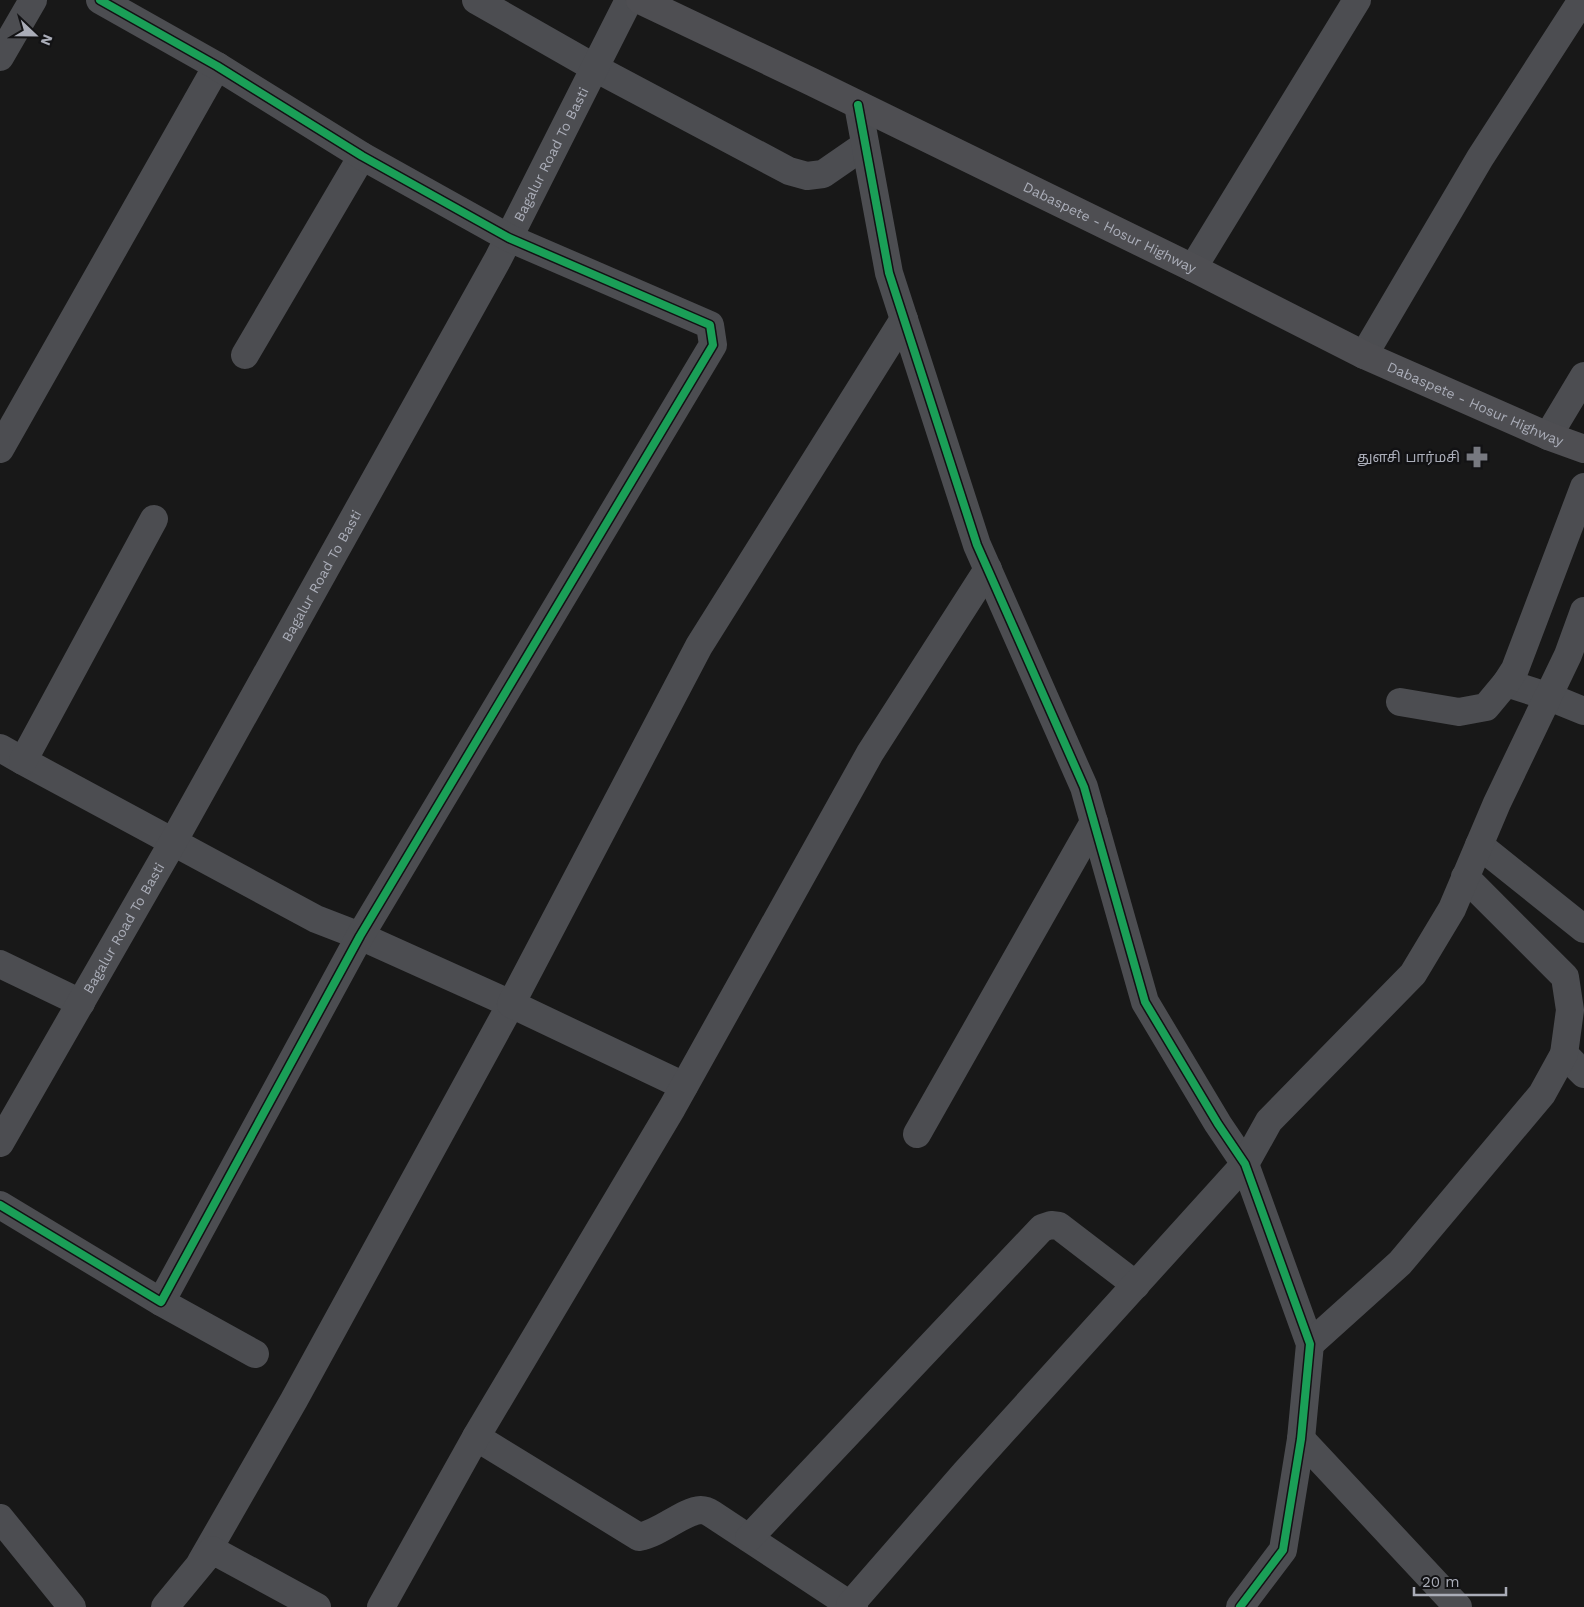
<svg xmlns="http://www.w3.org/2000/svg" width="1584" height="1607" font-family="'Work Sans','Noto Sans Tamil',sans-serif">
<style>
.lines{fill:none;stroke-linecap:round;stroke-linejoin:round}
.minor{stroke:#4c4d51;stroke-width:28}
.highway{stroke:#4e4e52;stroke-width:28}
.cycleway-casing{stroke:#121214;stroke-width:11}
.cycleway{stroke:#1a9f57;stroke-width:8}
.labels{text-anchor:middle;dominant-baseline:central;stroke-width:5;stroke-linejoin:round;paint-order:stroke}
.street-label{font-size:14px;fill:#aaadb8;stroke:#121214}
.poi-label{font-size:14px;fill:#aaadb8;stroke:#121214;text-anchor:end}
</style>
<rect width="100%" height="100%" fill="#181818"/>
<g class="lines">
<g class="minor">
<path d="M476,0L595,68L789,171L807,176L823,174L865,145"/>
<path d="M0,57L33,0"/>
<path d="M858,105L889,273L977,545L1084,787L1145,1002L1218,1124L1245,1164L1310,1344L1301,1439L1283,1550L1240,1607"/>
<path d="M1193,268L1357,0"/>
<path d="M245,355L362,156"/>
<path d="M1364,355L1480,158L1582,0"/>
<path d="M1548,436L1584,376"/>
<path d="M0,449L217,66"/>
<path d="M1506,683L1547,696L1584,711"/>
<path d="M1400,702L1459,712L1486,707L1506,683L1515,669L1584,487"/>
<path d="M0,748L23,761L316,919L360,936L511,1004L294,1400L201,1562"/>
<path d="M23,761L154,519"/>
<path d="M1479,845L1584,929"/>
<path d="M0,964L81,1003"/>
<path d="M1564,1054L1584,1074"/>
<path d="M684,1086L511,1004L699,646L904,319"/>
<path d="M917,1134L1094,822"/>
<path id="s1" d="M0,1143L173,842L498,259L629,0"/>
<path d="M0,1205L161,1302L360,936L713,345L710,325L509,238L362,156L217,66L100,0"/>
<path d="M161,1302L255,1354"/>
<path d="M1310,1344L1400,1263L1542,1094L1564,1054L1570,1010L1565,977L1465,877"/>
<path d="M476,1437L639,1537C661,1533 683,1511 701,1510C705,1510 709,1512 712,1514L850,1605"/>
<path d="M1301,1439L1458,1607"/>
<path d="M0,1518L72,1607"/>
<path d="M749,1538L1042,1228L1051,1225L1059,1226L1136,1285"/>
<path d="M165,1607L212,1550L317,1607"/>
<path d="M381,1607L476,1437L672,1108L870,753L988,569"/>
<path d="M854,1607L850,1605L965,1473L1245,1164L1269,1121L1413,974L1452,909L1497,803L1568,655L1584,611"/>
</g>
<path class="highway" id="s2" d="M640,0L810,81L1193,268L1364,355L1548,436L1584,449"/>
<g class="cycleway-casing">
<g id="cycleway">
<path d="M858,105L889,273L977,545L1084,787L1145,1002L1218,1124L1245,1164L1310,1344L1301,1439L1283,1550L1240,1607"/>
<path d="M0,1205L161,1302L360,936L713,345L710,325L509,238L362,156L217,66L100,0"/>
</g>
</g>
<use href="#cycleway" class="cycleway"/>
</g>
<defs>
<g id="pharmacy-bare" transform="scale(1.725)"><path d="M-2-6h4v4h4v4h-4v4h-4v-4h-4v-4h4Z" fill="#777980" stroke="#121214" stroke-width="2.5" paint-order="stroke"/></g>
</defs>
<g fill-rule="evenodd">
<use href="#pharmacy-bare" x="1477" y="457"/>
</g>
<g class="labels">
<g class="street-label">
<text stroke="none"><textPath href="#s1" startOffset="1132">Bagalur Road To Basti</textPath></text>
<text stroke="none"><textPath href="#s2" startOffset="522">Dabaspete - Hosur Highway</textPath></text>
<text stroke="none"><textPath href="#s2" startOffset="928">Dabaspete - Hosur Highway</textPath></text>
<text stroke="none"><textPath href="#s1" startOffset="652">Bagalur Road To Basti</textPath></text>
<text stroke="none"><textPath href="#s1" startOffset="248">Bagalur Road To Basti</textPath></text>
</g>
<g class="poi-label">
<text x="1460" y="457">துளசி பார்மசி</text>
</g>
</g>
<g transform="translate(35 35) rotate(112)" stroke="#121214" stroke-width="4" paint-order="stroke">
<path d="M0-4L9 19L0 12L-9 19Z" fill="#aaadb8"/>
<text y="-8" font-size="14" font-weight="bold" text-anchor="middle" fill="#aaadb8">N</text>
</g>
<path d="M1414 1587v8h92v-8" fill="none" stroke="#aaadb8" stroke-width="2.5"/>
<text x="1422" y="1587" font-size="15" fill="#aaadb8" stroke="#121214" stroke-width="4" paint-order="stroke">20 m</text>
</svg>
